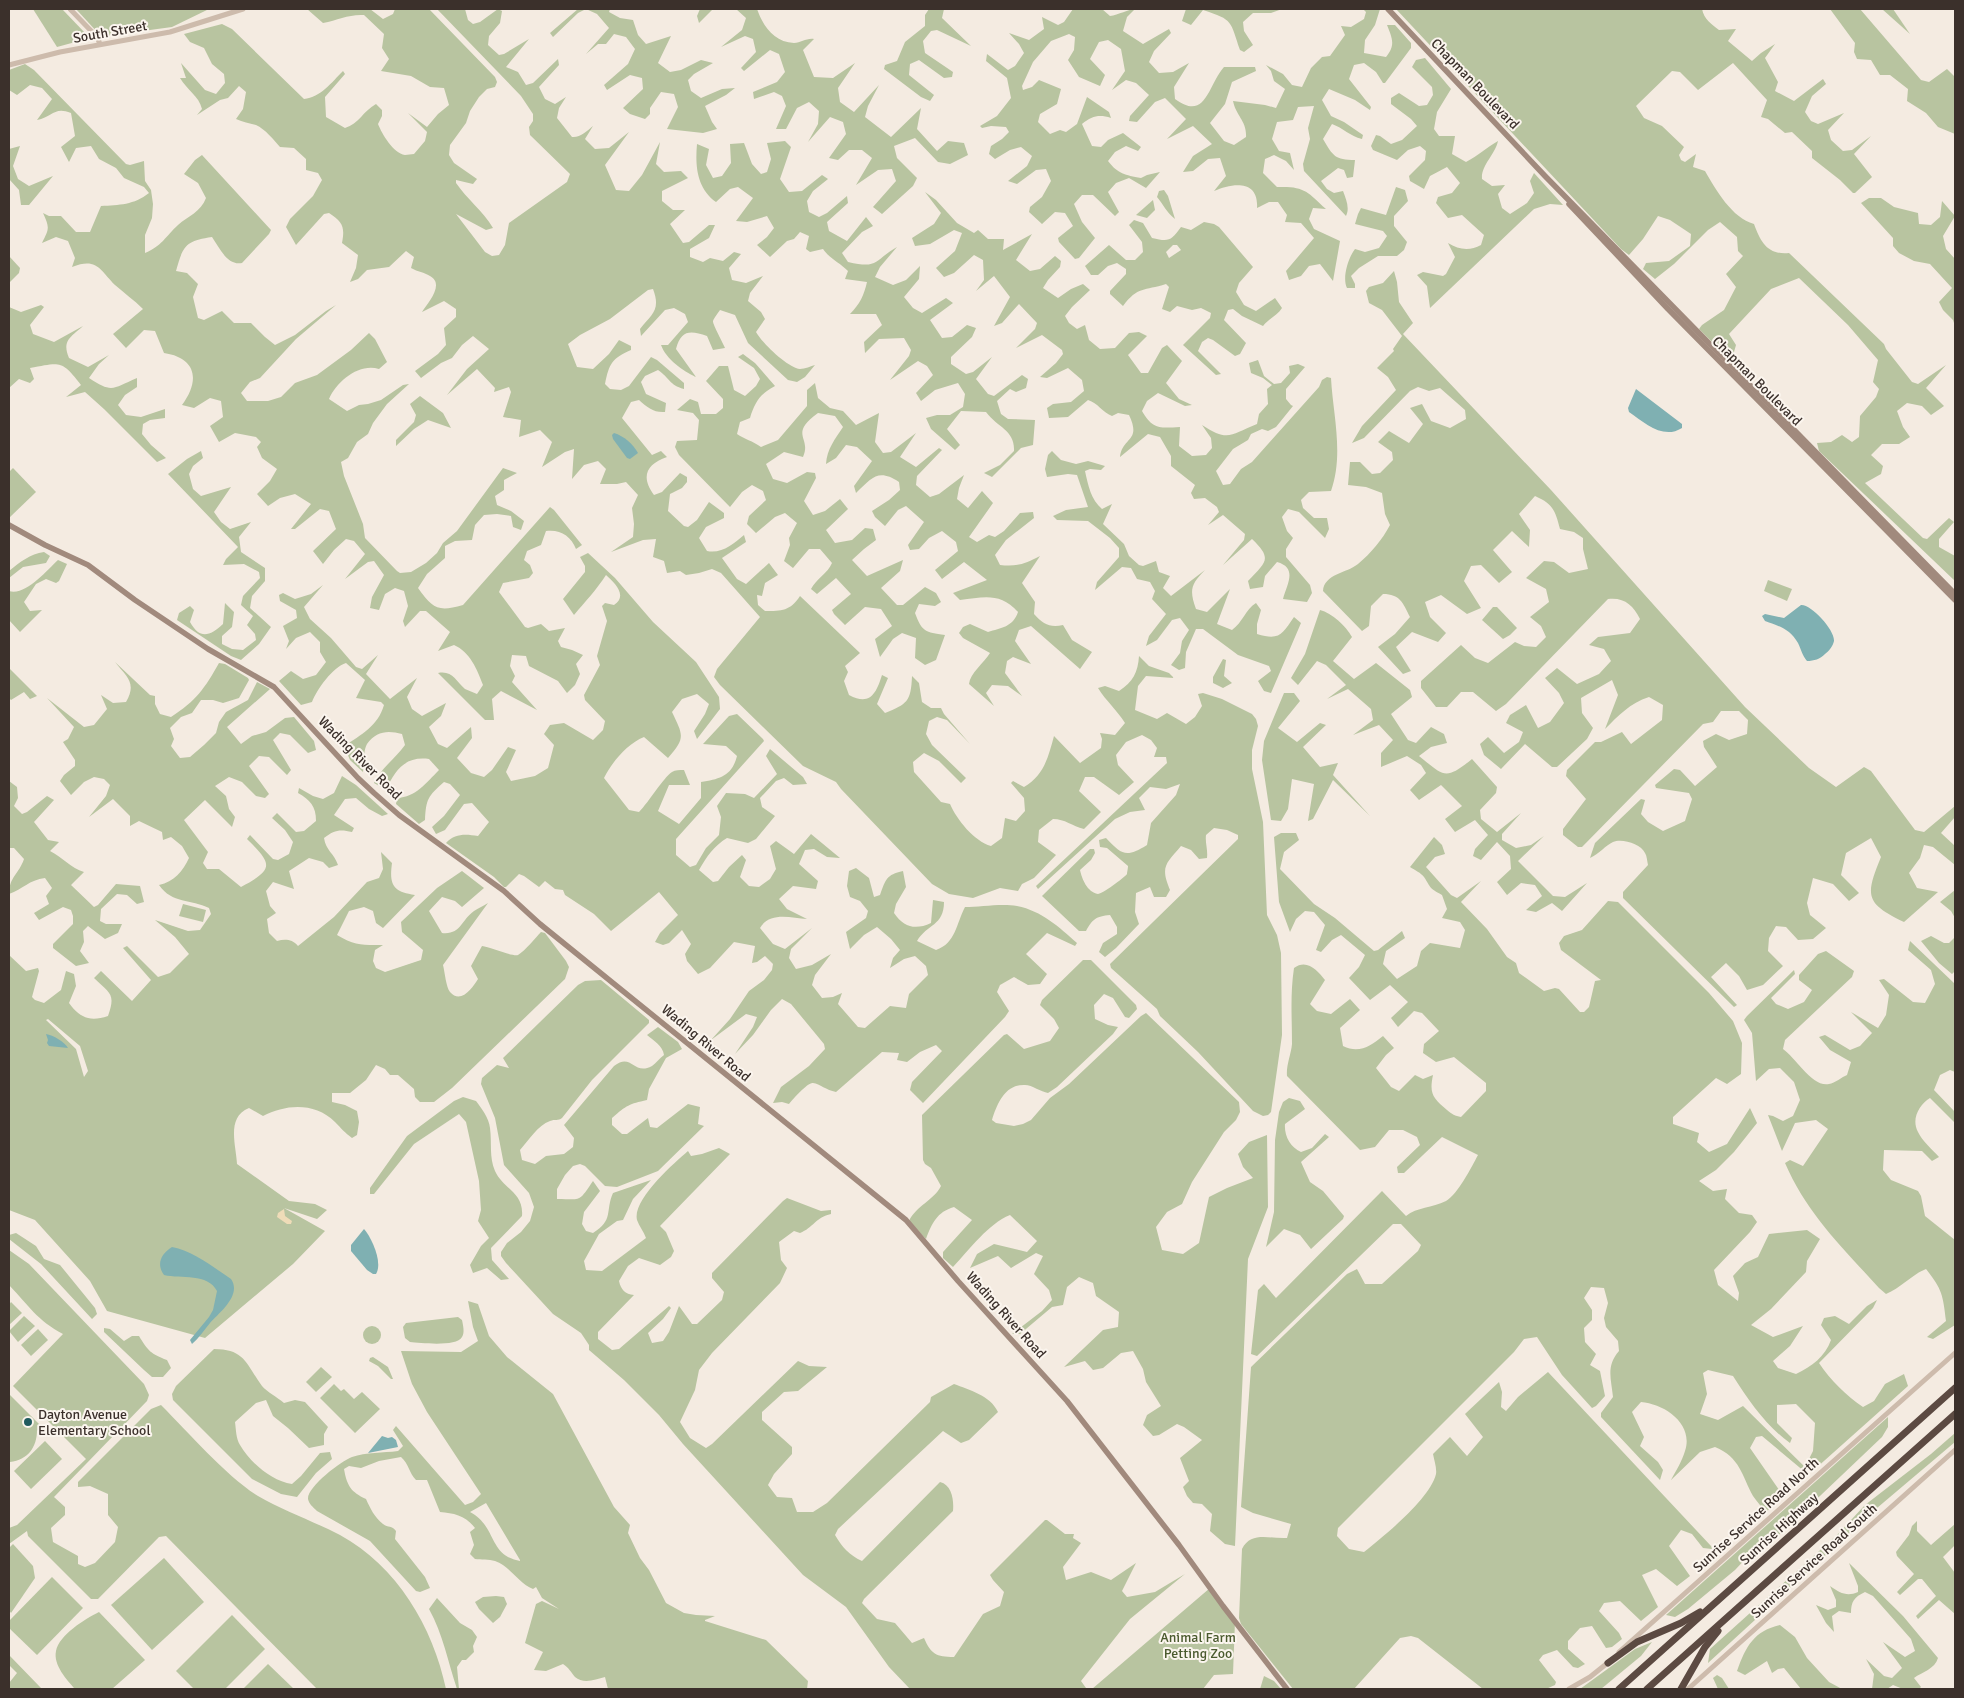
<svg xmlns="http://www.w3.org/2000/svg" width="1964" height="1698" font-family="Signika,sans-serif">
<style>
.green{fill:#b8c4a0;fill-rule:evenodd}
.sand{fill:#efdcb8}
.water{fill:#7fb0b2}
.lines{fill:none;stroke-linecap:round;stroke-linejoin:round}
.tertiary{stroke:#cdbbac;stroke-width:5}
.secondary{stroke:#a18a7d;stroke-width:5.5}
.motorway{stroke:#5c4a42;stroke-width:7}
.poi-dot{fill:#1f5a5e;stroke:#fbf5ee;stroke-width:2}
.labels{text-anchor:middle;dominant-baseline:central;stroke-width:4;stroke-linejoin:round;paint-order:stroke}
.street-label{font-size:14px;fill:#3b302b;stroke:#fbf5ee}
.poi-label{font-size:14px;fill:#3b302b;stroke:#fbf5ee;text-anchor:start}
.park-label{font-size:14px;fill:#4a5a2e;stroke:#fbf5ee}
</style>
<rect width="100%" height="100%" fill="#f4ebe1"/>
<g class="green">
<path d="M33,9H62L87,35L79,41L57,47Z"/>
<path d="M76,9H209L172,27L106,36L98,33Z"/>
<path d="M307,9H370L383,19L393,14L395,9H429L495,77L497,82L495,87L487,89L479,97L470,111L466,123L450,145L449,155L454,163L477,179L473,184L456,180V183C467,199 483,211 493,228L486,230L456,214L485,252L492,256L499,255L505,245L509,223L567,182L570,174L530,135L529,127L533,121V114L521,96L437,9H465L468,20L473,24L480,22L498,9L502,11L500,23L489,36L488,45L499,55L504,54L529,39L506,67L518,72L526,85L533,83L558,59L559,65L539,87L545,99L555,104L566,97L559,108L557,118L572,137C580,138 587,131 593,126L585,139L595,149L609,148L629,132L605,165L616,190L629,191L642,175L660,142L656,164L664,172L681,171L688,178L662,191V201L673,210H685L670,224L683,243L689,242L709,225H715L709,238L690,249V257L703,262L710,258L723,261L734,252L741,254L729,268L732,280L746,283L763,276L750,293L748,301L761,312L765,319L756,332C762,343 788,368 800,369C805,369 811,366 815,365L805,377L797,382L788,380L748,343L735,315L720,310C718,313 714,318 713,321C712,323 723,343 725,348L713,350L707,336C690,330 681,330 676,349L696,377C683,371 666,359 661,345H668L688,322L685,314L674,308L665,310L641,336L640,329C652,314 661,310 653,289L648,290L610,319L580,335L568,344L577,367L593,369L609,354L619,340L631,346V350C612,358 609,364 605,384L610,389L621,390L629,386L651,357L657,360L684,383V389C669,385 670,378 658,370L645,376L641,382L646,394L666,403L665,412C654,413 647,407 639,400L631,402L622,418L652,455L661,451L667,457C647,464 640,476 654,495L662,492L680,473L687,477V482L682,488L670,494L668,511L684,526L688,527L697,520L709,502L724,513V518L706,527L699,538L707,551C722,554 733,544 744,535L746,542L722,558L737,579L746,584L769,563L778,575L765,583L762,596L757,595L758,605L765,611C782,611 790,611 800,596L860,653L845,666L848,672L844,681L849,695C870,706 876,694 882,675L888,678L877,704L885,713C907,704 911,702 912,676L919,683L922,702L931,708H941L944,714L970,744L947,720L937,717L929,721L926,734L932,745L966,778L961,783L939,761L924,753L913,762L914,772L941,802L950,804C957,820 974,841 991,846L1002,838L1005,818L1016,821L1025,811L1024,798L1011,783L1013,781L1024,787C1044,775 1048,758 1054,736L1080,763L1101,748L1102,739L1100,733L1115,735L1125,723C1117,710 1106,701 1098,688L1105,686L1119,691C1133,682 1138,672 1139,656L1149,666L1169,673L1174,678L1146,676L1138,686L1135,710L1157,719L1167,713L1186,724L1195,717L1202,706L1198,694L1203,693L1222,699L1252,714L1256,719L1258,726L1252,750V769L1263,822L1267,915L1277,935L1281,953L1282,1035L1271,1112L1268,1115L1263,1116L1253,1111L1198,1052L1160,1016L1157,1009L1111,968L1110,964L1238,839V835L1227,830L1214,828L1206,835C1205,843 1208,849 1207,858L1199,859L1191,850L1181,846C1166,864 1160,866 1170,890L1166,897H1154L1150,887L1136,893L1135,912L1139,924L1116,948L1105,957L1099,952L1103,943L1117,934V927L1110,915C1096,916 1092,920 1086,931H1079L1042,896L1090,849H1094L1095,853L1091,860L1080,870C1082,879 1087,892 1098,894C1102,894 1124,878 1127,874C1127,873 1128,868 1128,866L1107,848L1100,847L1099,840L1106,838C1122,855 1126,858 1147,845L1151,823L1176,795L1180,784L1166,789L1150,787L1139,798L1145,810L1130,812L1115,819L1038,889L1036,886L1167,763L1166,757H1154L1157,748L1151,740L1142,735L1126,742L1116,755L1118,765L1134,782L1119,795L1094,777H1085L1079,791L1101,812L1084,829C1072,826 1065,819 1053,819L1039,830L1038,842L1056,855L1034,878L1022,884L1018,891L1000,888L973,898L949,894L932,884L841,789L836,782L803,766L720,685L714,677L717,669L760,617L721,573L712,569L699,573L686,575L680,571L667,573L664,561L653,557L656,539L643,540L611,552L633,537L634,524L632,508L638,495L626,482L617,484H600L606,469L598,461L584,465L572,479L574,449L565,452L542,467L552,442L540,430L519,437L521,420L503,417L511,392L509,387L494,392L495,388L477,369L447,395L467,369L489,349L473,336L462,345L452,358L441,363L421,378L415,371L438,354L446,345L444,328L456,317V309L444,301L422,312C428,303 445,284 430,276C424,272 418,272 411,268L414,257L406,251L389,267L367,270L358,279L350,282L356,268L358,255L342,243C345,227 343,222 329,213L324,214L296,245L286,227L290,219L313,196L322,180L318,173L306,170V159L294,148L280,147C274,140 265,129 256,125C249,123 243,122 236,119L243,109L246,92L239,86L228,98L220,100L197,115L202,109C199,96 187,90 180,78H186L181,63L205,90L216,94L225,83L224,74L212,64L204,48L190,42L184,34L222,24L232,29L304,99C321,97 331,83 343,71L345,74L325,97L326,117L345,128C359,124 363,111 376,104L382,110V116L378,124C382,134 393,153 405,155C408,155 411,154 414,154L425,141L427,132L408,113L427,127L438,114L449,105L444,88L430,87L411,76L381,71L389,59L382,48L384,34L364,15C349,14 338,20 323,23Z"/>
<path d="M578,9H610L609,12L620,18L633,20L638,35L646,44L671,36L658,63L670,72L681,70L701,60L713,63L694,74L688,80L691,91L701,98L722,89L735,88L726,95L705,106L712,122L717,129L703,133L667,129L678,107L674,94L661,92L650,108V114L645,119L630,114L623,108L643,89L642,78L630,75L607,90L604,85L628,64L635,49L626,37L614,34L606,44H598L586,54L609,28L597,14L586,9L578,13L553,37L550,33Z"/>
<path d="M700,9H713L699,23L697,16Z"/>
<path d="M736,9H757C763,26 774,42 794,43C801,43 806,38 814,39L803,50L814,77L833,78L855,63L838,88L840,102L854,112L879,85L868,106L865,117L891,137L921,108L917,129L937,151L948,141L964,143L968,155L950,164L938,162L915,138L894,146L897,158L917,178L913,186L882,214L873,207L896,181L892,169L878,170L856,185L872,158L862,150H849L838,160L829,158L846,134L843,122L830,117L808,142L818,124L819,111L809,102L797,108L786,129H776L786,106L782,96L774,92L754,99L753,92L777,82L785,72L779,54L770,50L744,71L741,68L756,52L753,39L745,36L721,47L742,30L746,18Z"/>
<path d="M929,9H944L942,18L971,46L937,30L931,31L923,41L925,53L953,72L952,77L944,78L919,60L910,64L909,75L934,95L930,101L921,97L884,69L885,65L897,61L905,42L925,26V15Z"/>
<path d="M1073,9H1102L1110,16C1118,15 1129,9 1135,9L1127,17L1123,31L1143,44L1169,29L1171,33L1154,51L1149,62L1159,73L1173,72L1189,63L1174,87L1175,99C1206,122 1208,85 1224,67H1255L1256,71L1232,82L1225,104L1210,123L1224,141L1234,145L1246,137C1247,121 1236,116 1233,101L1265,105L1276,108L1285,89L1274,81L1271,71L1266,65L1283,74L1292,85L1302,87L1311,68L1322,57L1330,56L1345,35L1341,26L1351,27L1364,19L1366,12L1363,9H1380L1375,25L1365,40L1364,53L1386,57C1396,45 1392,38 1387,25H1395L1411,43V48L1385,83H1383L1376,72L1364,63L1354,65L1349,79L1371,107L1370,110L1355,100L1329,89L1322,100L1331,116L1344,122L1363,135L1362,139C1350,136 1343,128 1332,124L1323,139C1333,156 1335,160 1355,160L1353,177L1347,178L1344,170L1338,168L1321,181L1327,189L1334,193L1343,191C1346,199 1350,208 1346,216L1304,171L1303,164L1310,139L1308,128L1314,106L1298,107L1293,120L1277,122L1272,139L1279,151L1290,153L1294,170L1286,161L1274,155L1265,159L1263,173L1277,187C1304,186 1307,191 1326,209L1313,208L1309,219L1314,229L1340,241L1333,281L1320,264L1309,266L1301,276L1289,280L1286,271L1314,238L1301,223L1285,222L1287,215L1278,202H1269L1257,208C1259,179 1232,183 1214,191L1226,176L1220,158L1208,159L1193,171L1183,172L1193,156L1212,144L1193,126L1167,139L1186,119L1165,98L1155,102L1137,122L1129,121L1130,116L1149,95L1136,83L1126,80L1112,90L1125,71L1121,49L1108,40L1099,42L1090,59L1105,75L1100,86L1079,77L1068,60L1074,50L1075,37L1069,34L1051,41L1033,62L1022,86L1023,90L1032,87L1039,80L1061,89L1057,104L1040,114L1038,122L1050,134L1060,130L1066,132L1077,124L1087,97L1109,112L1111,118C1099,114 1092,116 1082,124L1092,146L1101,147L1108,140L1123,133L1141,147L1138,151L1126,146L1115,152L1108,161C1118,174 1125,175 1141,178L1147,175L1160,172L1146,188L1129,178L1116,183L1108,192L1119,212L1115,216L1093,195H1082L1074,204L1082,222L1095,238L1079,258L1075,259L1059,242L1058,238L1073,226L1065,213L1055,212L1042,224L1029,212L1030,207L1042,197L1051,181L1046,169L1036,170L1017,184L1008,181L1027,166L1032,156L1021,147L1010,150L995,159L989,154L991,146L1002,139L1009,132L1006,127L991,126L982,128L980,126L997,116L1011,98L1007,78L986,61L987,54L1008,70L1015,66L1024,53L1019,44L1009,33L1029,40L1044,29L1042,17L1058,25L1064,22Z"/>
<path d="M1186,9H1282L1271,13H1253L1243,22L1244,31L1253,45L1244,52L1240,50C1230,21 1234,20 1203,10L1191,25L1182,21Z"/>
<path d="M1396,9H1702C1704,19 1711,24 1719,30L1736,29L1728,41L1752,61L1761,53L1775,44L1765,58L1778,82L1775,91L1794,101L1823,79L1826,84L1812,96L1805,112L1811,121L1818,124L1844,113L1828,130L1831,140L1843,151L1852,150L1871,136L1854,154L1872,177L1855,193H1853L1840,180L1812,158V151L1792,132L1785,133L1768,119L1761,117L1767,100L1733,63L1698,90L1680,72L1672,71L1636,106L1644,118L1662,126L1684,147L1679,155L1681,160L1685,162L1696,154L1693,167L1705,171C1716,190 1732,218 1754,224C1761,243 1768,255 1789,253L1884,344L1886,349L1912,382L1918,384L1946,365L1926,388L1944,406L1931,415L1922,406L1907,403L1897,411L1903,427L1910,437L1899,444H1882L1871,455L1883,466L1881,474L1865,483L1923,538L1927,539L1949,518L1954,522L1939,539V547L1955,556V581L1819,451L1817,443L1831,442L1842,435L1852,442L1859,437L1860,416L1876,397L1879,389L1873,382L1878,360L1848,325L1799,278L1771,289L1729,334L1736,345L1732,359H1729L1699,329L1702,325L1724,310L1736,287L1726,274L1743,256L1738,251L1737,237L1720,222L1708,230L1674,264L1655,279L1643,269L1646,263L1669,261L1690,246L1691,234L1670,220L1658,216L1643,239L1629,255L1621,249Z"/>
<path d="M1830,9H1860L1921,80L1929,82L1947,69L1955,77V134L1938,127L1926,113L1907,101L1908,89L1890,75H1880L1871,60L1857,59L1854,52L1855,43Z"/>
<path d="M1882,9H1893L1910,34Z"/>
<path d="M1425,58L1451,89L1437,112L1434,129L1439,136H1455L1452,154L1466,162C1478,156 1487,147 1498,141C1495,155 1481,165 1482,179L1492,186L1505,185L1498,194L1502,208L1510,214L1527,203L1534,193L1530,181L1534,173L1563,205L1550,204L1534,209L1430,308L1427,286L1417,275L1423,272L1443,276L1446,274L1455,257L1448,243C1459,250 1470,251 1481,245L1484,235L1462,215L1448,218L1436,203L1438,197L1452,193L1460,183L1447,167L1430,176L1424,189L1410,181L1409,176L1425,160L1426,151L1420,146L1408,150L1397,160L1373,150L1371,146L1376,135L1380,136L1391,144L1402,140L1417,126L1411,119L1391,104V98L1399,93L1419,106L1427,105L1433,95L1432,87L1412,67L1416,60Z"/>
<path d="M25,64L34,70L126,164L130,165L144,161L145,181L151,190L153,204L152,218L145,235V253C162,246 165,237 178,225C188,216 201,212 206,198L198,183L184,174L195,160L202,155L271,230L269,234L242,263C227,266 219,247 212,237C185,241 183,246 176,271L187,273L198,284L193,297L198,318L204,320L222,311L234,323H251L265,337L275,345L295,335L326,311L336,305L296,339L260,378L250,382L241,393L247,401H268L281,397L295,383L317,375L351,350L369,333L375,339L387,362L379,369C359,363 337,381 329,399L347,411L359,405L368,404L381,400L403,385L409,384L387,404L373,423L368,434L357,442L348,458L341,462L344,476L363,524L365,538L397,571L400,573L411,572L426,563L437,553L443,543L457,531L503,468L517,473L504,480V490L495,496L497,505L511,511L524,521L521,530L513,527L511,516L497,514L484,515L475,525L472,540L455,541L445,546V558L427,574L418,588C433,609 438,612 463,605L550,507L554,510L582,545L576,549C571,536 560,529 546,531L541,545L527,551L524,560L530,565L533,573L529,578L503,583L499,592L525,627L528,628L541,624L549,631L565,628L558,641L561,647L572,650L583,655L576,664L580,674L575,685L567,693L558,681L529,666L526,656L512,655L510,666L515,676L512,682L537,710L501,691L492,699L494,720H485L438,673C452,670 456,681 465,689C469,691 473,692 477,694L483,685C477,669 470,652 454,645L438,651L450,632L426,611H420L405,627L403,621L408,606L404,591L395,588L385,594L379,610L370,608L372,597L384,575L374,561L368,562L345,579L365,554L354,541L346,539L334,550L323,564L313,551L336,529L329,511L320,509L295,529H291L311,504L295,494L280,498L268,506L257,494L270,481L277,469L262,458L257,447L261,442L256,437L235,433L219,442L210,426L223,417L221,401L210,398L194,408L182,405C200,381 197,358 164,353L155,331L144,330L126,348L113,334L143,309C134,300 124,293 115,285C100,270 97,257 72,267L75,258L68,241L56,237L42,243C49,229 50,228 43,213L49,216H61L76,232H90L101,206C119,205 134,205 149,193L144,187L124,178L116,168L99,159L91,146L76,148L69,162L61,147L75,136L71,113C54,106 53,117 37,120L52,99L42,88L30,85L17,95L9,90V70Z"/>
<path d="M785,141L791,147L780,179L789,192L802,191L822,175L828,179L813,191L807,201L809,212L819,217L827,213L847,196L848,203L827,222L829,231L847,241L866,217L873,226L862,232L842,253L848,262C879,269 873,261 897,247L880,267L875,277L893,285L906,280L920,266L919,279L904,297L913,308L922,313L946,298L953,303L930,320L942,338L952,337L967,325L976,328L972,337L951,357V364L966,374L973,372L992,357L976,379L988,394L994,396L1022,375L1028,379L1026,388L1016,392L1010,389L997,401L1001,414L1008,419L1035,420L1033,445L1021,448L992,477L984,473L1000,465L1014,451C1015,430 998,428 986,412L961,411L947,429L960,445L955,450L931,429L926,418L937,415H950L963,407L965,394L958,383L935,390L921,401L916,393L933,375L927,366L918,361L890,380L909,356L911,350L904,338L879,339L865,353L864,342L882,325L876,314H850C860,304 864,295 867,282L845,279L848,271C839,262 830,259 823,249L810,252L806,249L809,236L800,232L794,239L787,241L770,257L757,245L767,237L774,228L767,216L747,222L736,221L753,198L738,187L730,189L716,202C697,188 695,167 697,144L709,149L706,165L713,178L722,176L731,163L730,144L744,143L752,164L761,174L767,172L771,159L767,143Z"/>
<path d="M20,146L13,166L18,179L29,186L53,176L29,205H21L19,190L9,179V149Z"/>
<path d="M1396,187L1405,190L1408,201L1394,216V226L1407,242L1404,250L1397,256H1378L1359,268L1351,276L1355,284V288H1347C1342,278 1348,258 1355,249L1365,252L1379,248L1387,236L1383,231L1355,224L1358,214L1361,208L1386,215Z"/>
<path d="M1164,190L1168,196L1175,219C1167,213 1163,204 1157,197L1159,191Z"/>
<path d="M925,192L936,200L957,223L974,233L978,230L988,239H1004L1003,250L1032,234L1016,260L1030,271L1040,269L1055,256L1061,261L1060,267L1048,280L1043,288L1058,298L1071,289L1083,284L1090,290L1072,307L1065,316L1069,323L1077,329L1085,325L1089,340L1100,349L1115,348L1129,333L1139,332L1147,336L1128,355L1141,373H1148L1162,348L1167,345L1182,361L1166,383L1179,399L1192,405L1185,406L1158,393L1147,401L1142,411C1153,430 1160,428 1180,427L1179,446L1192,456L1206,455L1212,448L1211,438L1202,425C1229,443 1231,434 1257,424L1259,414L1268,404L1267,389L1272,385L1263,378L1251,373L1249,363L1258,360L1264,376L1274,384L1281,383L1290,373L1289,366L1298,364L1305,367L1286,389V399L1291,405L1293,406L1276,427L1268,431L1262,429L1251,434L1248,440L1233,449L1216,471L1223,485L1230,484L1241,469L1252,462L1319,387L1322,380L1327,377L1331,378C1333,415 1344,454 1331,491L1309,492L1301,500L1303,508L1314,518H1327L1329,529L1325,538L1299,512L1288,509L1282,517L1287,531L1293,538L1286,549V557L1310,585L1312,593L1307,602L1283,599C1287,584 1298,568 1277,562L1265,576L1263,587L1250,589L1248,581C1266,562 1273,559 1252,539L1223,565L1244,540L1245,534L1223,515L1208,525L1219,512L1217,507L1205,498L1194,499L1191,493L1195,485L1171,466V456L1160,437L1148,434L1120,457C1122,437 1142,442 1129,415L1118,413L1112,416C1102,412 1098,403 1088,400L1068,417L1049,418L1047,408L1053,404L1071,402L1084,391L1082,380L1068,368L1047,378L1040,377L1056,363L1063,354L1062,350L1042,335L1016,348L1035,329L1037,323L1019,304L1002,323L994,326L1010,297L994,276L976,291L984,280L983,260L974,255L954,273L944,277L936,268L955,251L962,233L954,230L930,244L915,246L912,238L934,224L941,213Z"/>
<path d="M1869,198H1881L1894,207L1918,213L1919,224L1931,225L1940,217L1942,201L1955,216L1943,236L1946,249L1955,259V326L1953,320L1943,310L1939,302L1952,288L1930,264L1914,261L1899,253L1893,246V238L1861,203Z"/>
<path d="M1153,200L1155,210L1147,218L1136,215Z"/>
<path d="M1134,220L1143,223L1152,238C1169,242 1171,241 1181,227L1191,230L1204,222L1214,224L1219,227L1253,267L1239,283L1236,292L1244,305L1256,311L1275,298L1282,308C1277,316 1269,318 1263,326L1242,316L1233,309L1228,310L1224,320L1246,343L1240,354L1235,356L1213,340L1208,338L1202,342L1198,351L1221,374L1216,375L1183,345L1210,318L1211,313L1201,308L1192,310L1177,306L1170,312L1162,309L1169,287L1166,284C1144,291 1138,286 1123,306L1110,294V291L1126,274V269L1117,263L1108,266L1098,275H1091L1085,266L1109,245L1126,260H1135L1143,252L1142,242L1129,225ZM1173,245H1177L1181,250L1169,258L1166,252Z"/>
<path d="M9,256L20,268L19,273L9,283Z"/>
<path d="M1394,271L1397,282L1399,302L1413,323L1403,334L1551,490L1745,707L1809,768L1836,787L1864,767L1871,771L1915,830L1924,832L1955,806V817L1941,833L1955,846V865L1933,847L1924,845L1920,858L1909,873L1917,888L1938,892L1904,922C1865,903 1865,896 1881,857L1871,838L1846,853L1841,875L1859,893L1849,901L1833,884L1813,878L1807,903L1810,915L1826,928L1813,939L1798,940L1786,927L1776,926L1769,938L1768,951L1783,966L1763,985L1747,990L1739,976L1726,963L1711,977L1737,1005L1734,1007L1623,898V892L1648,865C1647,861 1647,856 1645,853C1641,844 1622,838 1613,842C1606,845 1599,854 1590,858L1595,843L1641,799L1645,800L1641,814L1648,822L1663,831L1685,821L1692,799L1689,793L1656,788L1655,785L1674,769L1680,770L1695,786L1717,767L1704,747L1703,741L1716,734L1729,740L1747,734L1748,720L1739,711H1721L1713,722L1703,724L1582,847H1578L1563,835V829L1586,799L1566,776L1567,770L1595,742H1601L1622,732L1631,744L1662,720L1663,705L1649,697C1630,703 1618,716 1605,729L1618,695L1612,680L1581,698L1582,713L1593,728L1587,739L1557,767H1552L1525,744L1501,769L1484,755L1480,744L1488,737L1504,753L1519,742L1523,732L1506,723L1510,715L1526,705L1538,728L1550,722L1564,703L1559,693L1545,678L1557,668L1577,684L1599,674L1611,661L1604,649L1589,645L1598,637L1630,633L1640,619C1633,605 1624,597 1608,599L1506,704L1496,711L1473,692H1461L1447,707H1436L1421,688V681L1461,645L1475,658L1488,663L1515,642L1524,646L1536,647L1546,637L1541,626L1530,617L1549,602L1546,589L1526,578L1544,561L1554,562L1569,573L1588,569L1583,549V538L1574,532L1560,529C1555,510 1553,504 1535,496L1519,514L1530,530L1529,547L1512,531L1493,550L1512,572L1499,583L1481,565L1471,566L1464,581L1481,608L1467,614L1441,595L1425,602L1430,617L1446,633L1438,642L1412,632L1396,647L1411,671L1403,674L1378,647L1395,634L1410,617C1403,603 1400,594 1383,594L1371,606L1369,626L1362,631L1323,591C1324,574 1347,573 1358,564C1371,553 1382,540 1390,525L1385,514L1382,493L1366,487L1348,485L1350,462H1360L1372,474L1380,473L1393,460L1392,452L1378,442L1389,431L1409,443L1423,424L1410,408L1422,404L1431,421L1450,428L1466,419L1465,410L1440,388L1429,391L1418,387L1410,391L1364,438L1352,443L1362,426L1396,390L1388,377L1377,368L1394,351L1393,349L1402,336L1382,310L1369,303L1366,291L1369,287L1383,283Z"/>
<path d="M41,305L44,307L30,325L33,334L54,342L83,326C70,338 62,340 69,358L88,367L109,355L99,364L89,378C113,394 113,388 137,378V387L125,395L118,405L126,415L141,417L165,409V418L150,420L143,424L142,434L151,445L166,458L157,462L104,409L85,392L66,397L81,385C61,359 60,363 30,368L34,379L30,383L19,379L9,388V307L21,312Z"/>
<path d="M743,354L755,363L775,386C760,394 755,402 750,418L740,422L737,434C744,439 753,441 761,447L778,440L807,406V390L815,383L818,398L830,408L843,411L856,425L879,413L875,442L883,453L891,452L916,433L900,457L916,467L939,448L942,450L917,476L916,485L930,497L939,494L964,475L959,488L957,499L968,508L982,491L993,503L969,537L977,542L989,535L995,537L1004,531L1020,513L1033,512L1034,518L1006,540L995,555L1000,565C1016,567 1025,564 1040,556L1022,583L1035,602L1034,614C1043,624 1050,628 1063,625L1072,640L1092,652L1080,669L1031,626L1019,630L1015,641L1031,664L1013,657L1007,661L1005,673L1022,696L1008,686L992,685L986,693L994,706L969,684C970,673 984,663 990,653L963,638L959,633L963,627L970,624L988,632C1001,628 1013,627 1018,612C1000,592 984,597 960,600L953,593L987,580L964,562L942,579L935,570L958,551L956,542L942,531L929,538L919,549L910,550L908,545L924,522L906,506L898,510L885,526L875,517L872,511L889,500L900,490L899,482C878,468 872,478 856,493L854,486L872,461L857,447L846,445L836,458L826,464C827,449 835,439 843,427L835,416L818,413C788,435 812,437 803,457L784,452L766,464L773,479L787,483L807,472L815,473L816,478L804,501L813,515L825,511L840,499L848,509L826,530L835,543L852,540L865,528L873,529L876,540L864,549L852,560L867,576L903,560L900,571L881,588L897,605H903L925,587L936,593L941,602L935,606L919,604L915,613C922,632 925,632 945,635L936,660L925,665L915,658L916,638L902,633L893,639L880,657L875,639L892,626L881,609L865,607L845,625L834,614L832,610L851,594L836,578L817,594L811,589C816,579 828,573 832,563L820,549H809L793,568L784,561L790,545L789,538L797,523L785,513L775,517L756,533L747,524L749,516L766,500L763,491L752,485L742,492L730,507L679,455L675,447L677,441L697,440L699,420L693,413L677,410L690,399L698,402L701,414H716L723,408V399L706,381L719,366H728L734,390L745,396L756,386L760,379L754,368L738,357Z"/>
<path d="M420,396L443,413L451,428L428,420L414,429L396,446V440L414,422L416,415L410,404Z"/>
<path d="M201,451L203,458L193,466L189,474L193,489L201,496L231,487L214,512L221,522L230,529L251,522L239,537L241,552L265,568V581L252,596L250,608L271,627L259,644L241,660L231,656L177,620L179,613L190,606L194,610L190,622C200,640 210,636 223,624L225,603L234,612L232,627L222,636V644L232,649L243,650L256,640L255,634L247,625L253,616L241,605L243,596L260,578L259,572L244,564L223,565L226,559L238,547L168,474L187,459Z"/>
<path d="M1052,451L1061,460L1076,464L1088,461L1105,466L1101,470L1090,469L1085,471C1088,485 1091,500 1102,509L1112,504L1103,524L1124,544L1129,556L1139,565L1143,566L1156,561L1159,572L1170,576L1163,588L1171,596L1205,570C1191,584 1189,590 1196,609L1207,612L1230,589L1217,624L1232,630C1243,622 1245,610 1256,603L1261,610L1257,624V634C1280,641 1282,634 1294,617L1301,623L1271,693L1264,691L1258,681L1271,671L1269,666L1238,655L1203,629H1196L1186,652L1185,668L1179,670L1171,665L1180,653L1182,641L1189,630L1180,618L1172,620L1157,640L1146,646L1149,636L1166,614L1152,599L1155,591L1150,582L1137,579L1131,568L1122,567L1095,590L1097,582L1119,557V548L1110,538L1088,521L1057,520L1053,516L1066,510L1088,507L1077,475L1068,474L1047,477L1045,469L1048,455Z"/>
<path d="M13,468L36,492L9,518V472Z"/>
<path d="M44,552L50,556L46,563L23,567L9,578V571C20,562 30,554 44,552Z"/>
<path d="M588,553L615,578L653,622L696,662L719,697L720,709L697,739L694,731L705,714L709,704L697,694L682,699L672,712C683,735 686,738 668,758L644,737C627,744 612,762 604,778L629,810L639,812C649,802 663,778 672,772C675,770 680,770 684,770L690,785H669L658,811L679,824L701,798V782C720,779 732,776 737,756L726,746L703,744L729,716L737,714L763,739L764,741L676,839V855L690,867L696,865L706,848L719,835L721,817L717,806L726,793L745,794L754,798L777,774L766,756L770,749L803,777L807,784L793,785L784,778L776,781L760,798L762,807L775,816L756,839L748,843L727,838C714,846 707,856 699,870L713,882L718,881L729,867L742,855L746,860L740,877L749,886L759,887L770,879L776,869L770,846L776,841L794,854L811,834L840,858L827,857L814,849L805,850L799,864L818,881L816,889L793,886L779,899L787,909L807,919C791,918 770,911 760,928L773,944L785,949L812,928L791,949L789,958L796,969L812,965L831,954L815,975L812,985L822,998L833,997L842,993L838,1004L858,1027L865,1028L890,1006L906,1008L909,994L928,975L926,966L915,956L904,959L890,968L893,958L900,950L891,939L877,927L864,935L850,949L846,932L866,918L868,911L860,901L850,897L847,886L849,871L856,868L869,878L874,897L880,895C886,879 886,875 903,871L906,887L896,904L894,913C904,928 916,930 931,923L933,900L944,902C944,926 927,924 917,941L936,950C956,943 956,924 965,907C980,907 1002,903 1017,906C1042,911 1059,927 1077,943L1075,946L1047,933L1026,954L1047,974L1040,984L1028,985L1014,977L1000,985L997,992L1009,1011L1005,1017L923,1103L910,1090L912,1082L942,1051L936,1045L920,1052L907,1062L897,1060L899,1053L882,1052L836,1092C826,1090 820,1084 813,1083C808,1082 793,1099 789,1104L782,1102L773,1103L781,1087L809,1066L825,1049L824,1044L791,1004L782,999L771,1010L753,1035L735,1054L753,1027L757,1017L746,1014L711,1040L730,1019L749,991L764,980L772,970L773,964L765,956L757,962L752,963L755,946L734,942L710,968L698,974L687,961L685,954L691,944L682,930L669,943L663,945L655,942L660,933L678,915L659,892L611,931L594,914L565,895L563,890L555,889L545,881L539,887L524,876L519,874L506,887H504L494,877L446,843C455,833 466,834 478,836L489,822L472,803L464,804L445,830L436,834L432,827L444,816L460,795L450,784L444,782C428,796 426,799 425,820L419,824L396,804L397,798C416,797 426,783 439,770L429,759C405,756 395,770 386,790L374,783C383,766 394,760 405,745L402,734C388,730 376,731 367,744C363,751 364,764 363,772L350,760L344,746C361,735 378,726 384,705L381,702L356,698L365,680L346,663C333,667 317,689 312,702L301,705L279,681L291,671L303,679L316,675L326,662L320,652V642L310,632L296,638L286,649L289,641L283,626L297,618L296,610L280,601L279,595L283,593L295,599L311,594L323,585L304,607L310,619L331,638L356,667L362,669L378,655L366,674L390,699L417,678L407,697L412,709L422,716L446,703L441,716L429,727L438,744L447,748L471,727L472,738L457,758L471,773L484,777L492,770L508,747L516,750L506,772L511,781L535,776L548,768L554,745L544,734L550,725L564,723L593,740L603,730L605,721L585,700L584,695L600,665L597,656L607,621L602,606L605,603L614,605C628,596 615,583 606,575C597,589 585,602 574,615L563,599L585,572V566L580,557Z"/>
<path d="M58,560L67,564L59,581L56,583L46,579L36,584L24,602L30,611L42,610L20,632L9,620V591C26,596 46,571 58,560Z"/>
<path d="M1768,580L1792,589L1787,601L1764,591Z"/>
<path d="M1493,607H1497L1517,628L1510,635L1503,639L1482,620Z"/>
<path d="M1320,610C1332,613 1346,626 1352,637L1333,661L1354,679L1376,663L1410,690L1412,697L1391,714L1408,740L1416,743L1431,727L1444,734L1447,743L1431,747L1419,756C1444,776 1445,781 1472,759L1497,787L1496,793L1480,810L1481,819L1497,832L1521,813L1502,834V840L1516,848L1531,845L1544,836L1518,861L1553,896L1565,897L1587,883L1562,911L1552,903L1536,912L1526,910L1542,896L1535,885L1521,883L1507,895L1497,882L1511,869L1510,856L1497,842L1481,860L1473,856L1475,849L1488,835L1475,820L1455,832L1445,819L1462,806L1441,785L1419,800L1410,790L1426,773L1421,765L1407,756L1381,767V753L1393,740L1379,725L1353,735L1373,720L1371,709L1348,689L1327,699L1346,685L1326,665L1317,661L1298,685L1291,678L1305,654Z"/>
<path d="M1223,659L1226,660L1224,676L1232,683L1223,688L1213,683V677Z"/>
<path d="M115,662L150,695L155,696V704L160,714L171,717C196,701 205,688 219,663L225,664L248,678L249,680L239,698L223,703L213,700H201L192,713L181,717L170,728L174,739L171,746L180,758L190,757L204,745L216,733L219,722L226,712L248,700L257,682L270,689L227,727L241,744L252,736L266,732L285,718L294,717L314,741L316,750L308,753L290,735L280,733L273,740L291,770L287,775L269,757L259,756L249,766L269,794L265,798L256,796L242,782L229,777L215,786L226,796L229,809L235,817L232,827L205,800L184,820L208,852L203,863L207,869H219L241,887C275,869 272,864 247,839L250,835L273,859L278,860L289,854L293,842L285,830L272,818L277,813L296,832L304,831L316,821C316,806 310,800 298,793L299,788L313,796L323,799L334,793L342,776L356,785L388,814L382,816L369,809L356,798L345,799L334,815L354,828L352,832C340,829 334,830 324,838C326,851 334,853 338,865L329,868L323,862L309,858L289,871L294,889L273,882L266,891L270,906L276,913L267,919L269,933L277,941C285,939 292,939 298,946L334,917L367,882L379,878L383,869L381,852L392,863C389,885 393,892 415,895L383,928L376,923L373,911L364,907L349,911L337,935C355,946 363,945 383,945L375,950L373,961L376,968L385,972L421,960L423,950L402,932L401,922L437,888L462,871L484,888L462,907L455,901L442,897L429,911L442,933C461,935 461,920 474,911C478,908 484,906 488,903L443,965C445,973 446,987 450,992C461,1005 473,987 478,979L471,966L482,946C490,947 513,957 518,955C525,951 536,937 541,932L545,933L566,961L569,967L565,979L452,1088L434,1102H420L415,1097L414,1089L398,1075H390L385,1069L376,1065L366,1080L350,1093H332V1102L345,1105L357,1111L359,1122L357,1135L352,1138C345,1133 341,1128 335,1122C315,1102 286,1104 263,1116L249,1108C226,1117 236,1145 237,1164L289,1201L315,1204L327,1210L317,1219L284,1208L325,1231L293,1264L205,1338L107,1311L90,1281L35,1220L9,1210V955L26,971L38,968L39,971L32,997L35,1000L44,1003L61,990L66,971L74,974L76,986L69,1003C80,1018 90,1022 108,1016C116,993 110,994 94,978L101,971L132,1001L151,980L123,948L127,946L158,977L170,973L189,954L175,937L155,920L188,931L200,930L211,914L209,908C191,899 172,904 159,885C174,882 183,871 189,858L182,846L171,837L163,840L162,832L139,821L130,826V816L113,799L89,817L106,796L110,785L104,779L94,777L84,782L71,795L60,781L64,775L75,766V760L63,742L68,739L74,727L47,698L84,727L94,725L107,709L101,695L113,703L126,702C137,683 127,677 115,662ZM48,1019L80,1046L88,1071L84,1077L76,1049L46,1020Z"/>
<path d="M9,668L37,696L30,699L24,692L11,700L9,698Z"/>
<path d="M1284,693H1294L1300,701L1278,728L1297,742L1320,723L1326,725L1303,747L1320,767L1338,763L1333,775L1370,816L1333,780L1313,819L1308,821L1314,784L1292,779L1288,809L1281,821L1271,820L1262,760L1264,741Z"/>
<path d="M9,781L17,787L18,798L14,806L22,814L27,812L47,796L54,800L34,822L48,840L59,842L50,851C62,857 71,868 84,872L71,885L94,907L98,905L116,884L140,886L144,902L137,904L127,895L117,894L101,909L100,921L106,924H122L118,933L105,939L88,926L83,931L84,942L80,951L89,963L76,966L53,948V944L73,924V916L71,910L63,907L39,920L34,913L49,904L46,896L52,888L45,878C29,880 23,889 9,894C9,877 19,874 24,859L14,848H9Z"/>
<path d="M1281,833H1296L1299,840L1284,852L1280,869L1314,904L1335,918L1374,951L1378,950L1402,931L1405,938L1386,951L1383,964L1397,979L1417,966L1421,951L1430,943L1460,948L1465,930L1460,922L1442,918L1447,909L1442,895C1428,887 1432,889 1424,877C1421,873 1415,870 1410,867L1434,837L1442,845L1445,854L1435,857L1426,867L1451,895L1457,898L1481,881L1461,902L1487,929L1507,957L1516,963L1519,973L1544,991L1555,988L1559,989L1580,1012H1584L1589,1007L1595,981L1601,980L1561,950L1559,943L1564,936L1582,930L1608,901L1618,902L1709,993L1733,1021L1742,1043L1741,1074L1727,1084L1716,1078L1673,1117V1124L1699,1133L1697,1142L1709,1152L1727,1144L1750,1108L1757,1123L1734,1152L1716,1170L1699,1181L1713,1191L1727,1189L1725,1199L1739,1213L1752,1215L1757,1222L1750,1232L1714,1270L1718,1285L1738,1301L1739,1293L1733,1276L1745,1263L1758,1257L1769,1234L1807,1230L1820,1239L1807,1261L1806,1272L1771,1309L1751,1325L1773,1337L1803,1326L1790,1346L1773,1361L1778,1368L1796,1374C1812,1366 1825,1357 1831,1340L1821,1325L1824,1318L1835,1316L1849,1324L1867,1306L1877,1300L1873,1308L1819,1363C1830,1380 1847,1396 1863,1407L1874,1401L1885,1384L1904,1374L1908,1386L1815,1469L1810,1464L1809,1459L1813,1451L1815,1423L1796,1404L1777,1405V1423L1792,1438L1790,1443C1766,1426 1749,1401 1733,1376L1708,1370L1703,1373L1707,1394L1700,1414L1718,1420L1743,1406L1808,1470L1805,1472L1762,1436L1756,1437L1750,1448L1784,1497L1766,1512C1762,1507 1757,1502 1753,1496C1742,1476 1740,1457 1715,1447L1700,1452L1671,1480C1676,1471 1682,1461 1685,1451C1694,1424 1665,1404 1641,1402L1632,1412L1644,1437L1640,1446L1658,1462L1663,1470L1660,1480L1601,1417V1413L1613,1397C1611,1378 1606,1366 1619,1351L1618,1341L1606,1327L1604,1318L1608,1303L1604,1288L1591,1287L1584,1298L1592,1310V1320L1584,1328L1585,1342L1596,1354L1590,1365L1600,1371L1605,1396L1596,1406L1592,1408L1562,1375L1537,1337L1524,1339L1514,1352L1338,1528L1337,1536L1349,1549L1364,1552C1384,1536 1430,1499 1436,1474C1437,1468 1434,1460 1433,1454L1450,1437L1467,1456L1483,1437L1465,1414L1499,1382L1502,1392L1501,1407L1506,1411L1518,1397L1548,1372L1711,1546L1712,1549L1703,1548L1692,1534L1681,1530L1669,1546L1690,1576L1677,1586L1656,1569L1642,1575L1658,1607L1641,1621L1620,1601L1604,1603L1599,1611L1619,1633L1622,1639L1612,1647L1606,1648L1592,1626L1580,1628L1568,1641V1649L1585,1664L1578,1668L1573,1667L1557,1650L1543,1655L1539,1660L1556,1682L1555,1685L1546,1689H1483L1418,1638L1411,1636L1400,1638L1354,1689H1293L1241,1624L1239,1618L1242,1549C1251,1531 1269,1539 1287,1538L1291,1524L1253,1513L1241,1507L1251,1367L1347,1274L1357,1269L1365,1284H1382L1418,1251L1421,1245L1401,1224H1393L1257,1356L1251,1354L1258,1290L1264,1284L1276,1298L1382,1191L1406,1216C1417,1207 1432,1208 1446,1201C1458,1194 1471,1168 1478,1155L1442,1137L1404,1173H1398L1397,1167L1420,1145L1417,1137L1403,1130H1389L1375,1147L1360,1150L1291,1080L1287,1076C1286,1065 1291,1055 1292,1044C1292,1018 1290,994 1294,968C1307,958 1318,971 1325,980L1310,1004L1317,1011L1331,1014L1350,999L1360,1010L1340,1028L1343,1046C1359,1054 1371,1046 1383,1036L1394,1048L1386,1055L1376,1068L1391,1087L1399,1091L1415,1075L1423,1079L1433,1075C1429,1094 1433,1098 1447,1110C1452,1114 1455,1116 1461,1117L1486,1091V1083L1454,1057L1436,1062L1423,1053L1424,1044L1439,1031L1422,1013L1414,1011L1398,1027L1391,1018L1408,1002L1390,985L1370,1000L1349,978L1359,967L1365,955L1341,935L1332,940L1321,952L1316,950L1325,925L1314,912L1305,911L1296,919L1290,932L1279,902L1274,837Z"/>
<path d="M1955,890V918L1951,911L1940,902Z"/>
<path d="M183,904L206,910L203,922L179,916Z"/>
<path d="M1931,936L1944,943H1949L1955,937V971L1952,974L1939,963L1921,941Z"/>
<path d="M1910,941L1955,984V1072L1950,1070L1940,1075L1934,1090L1955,1112V1123L1930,1098C1919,1105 1911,1119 1918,1132C1922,1141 1933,1150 1939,1157L1932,1161L1922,1151L1884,1150L1883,1170L1891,1180L1918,1191L1921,1196L1925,1216L1955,1240V1325L1933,1339L1927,1337L1946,1321C1943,1295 1942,1289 1926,1269C1911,1275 1901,1288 1886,1294L1879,1288C1843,1248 1807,1214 1785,1163L1790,1160L1803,1166L1828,1129L1816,1120L1795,1123L1782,1151L1768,1115L1773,1116L1783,1121L1793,1116L1800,1100L1794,1082L1780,1068L1769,1069L1756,1081L1752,1033L1744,1020L1747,1016L1794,970L1795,974L1771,998L1776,1004L1788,1009L1804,1002L1812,990L1799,980V975L1818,954L1826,951L1854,971L1852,977L1785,1040L1783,1049C1795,1057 1813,1088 1829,1084C1835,1083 1842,1077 1847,1075L1851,1062L1830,1050L1819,1037L1825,1035L1850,1050L1860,1046L1872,1033L1851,1012L1878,1028L1886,1015L1889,995L1879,980L1884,979L1913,1002L1925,1003L1935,984L1931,970L1908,950Z"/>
<path d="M1083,960H1091L1136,1005L1137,1009L1129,1018L1125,1017L1113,998L1104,994L1094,1005L1095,1019L1108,1025L1118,1027L1113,1034L1057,1087L1048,1093C1041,1092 1032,1085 1025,1085C1005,1084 997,1104 992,1120L996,1123L1014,1126L1023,1124L1031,1120L1050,1098L1069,1084L1141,1016L1146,1013L1239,1102L1240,1112L1236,1120L1224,1132L1192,1182L1182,1204L1167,1212L1156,1227L1162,1250L1183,1254L1199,1243L1209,1197L1227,1188L1253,1178L1243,1167L1238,1154L1249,1142L1267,1135L1268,1207L1248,1259L1235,1546L1225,1544L1210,1531L1212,1514L1202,1504L1193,1503L1187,1496L1183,1487L1189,1481L1180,1458L1202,1440L1184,1427L1177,1424L1159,1435L1153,1436L1143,1425L1147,1415L1161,1406L1146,1382L1143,1369L1133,1351L1121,1353L1103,1368L1093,1370L1085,1361L1064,1367L1103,1330L1118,1327L1119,1312L1096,1296L1093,1283L1079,1277L1067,1287L1063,1305L1052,1307L1020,1334H1012L1042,1311L1052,1300L1049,1290L1034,1274L1043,1256L1036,1253L1011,1268L998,1256L970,1268L977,1254L994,1244L1027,1252L1037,1241L1010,1215C988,1224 970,1249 953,1267L943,1258V1252L972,1220L954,1207C937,1212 932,1223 926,1239L909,1221C916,1206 934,1200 941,1186L931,1168L925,1164L923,1160L922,1115L1004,1035L1007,1034L1024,1049L1050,1041L1059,1028L1054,1019L1040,1005L1042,1000Z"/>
<path d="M601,980L649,1020V1023L592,1080L562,1118C558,1121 555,1119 550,1121C538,1125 528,1141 520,1150L522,1160L535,1164L546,1156L564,1154L573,1147L574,1138L564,1125L614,1066C632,1052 633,1076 652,1066C656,1063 660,1058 664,1055C663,1046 653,1040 647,1035L658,1027L678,1042L682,1049L666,1058L649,1089L647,1100C629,1104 627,1105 612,1118V1125L622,1134H627L648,1118L650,1127L657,1128L688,1104L700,1107L698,1124L704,1126L658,1171L617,1187L605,1186L585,1166L580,1164L573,1166L565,1175L557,1189V1199C582,1199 578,1203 593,1181L600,1191L584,1212L582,1224L586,1231L593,1233C614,1220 605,1211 613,1193L651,1180L633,1199L623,1220L617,1221L599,1234L584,1261L586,1270L602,1271L646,1238C644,1232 639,1226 637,1220C632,1200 674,1163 688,1151L691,1156L702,1154L719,1148L730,1154L660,1226L666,1232L674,1251L671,1257L660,1265L639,1258L628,1266L619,1281C621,1290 625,1294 634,1295L598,1332V1339L612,1350L619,1349L669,1306L671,1308L663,1319L648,1333L652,1343L663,1341L669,1332L679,1306L692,1324H697L722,1300L724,1292L712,1278V1273L783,1201L787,1198L821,1211L831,1210V1214C816,1217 813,1228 800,1233L794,1231L779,1242L781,1260L787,1268L780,1283L712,1353L699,1370L695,1390L680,1422L690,1438L706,1448L712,1444L798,1361L809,1366L827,1367L798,1391L784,1392L762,1412V1420L792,1447V1454L774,1474L768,1485L777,1497L792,1498L797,1512H813L827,1503L930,1402L931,1397L954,1384C969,1390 990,1395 998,1412L969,1440L961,1443L943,1431L838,1529L835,1535C842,1547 849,1555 862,1561L940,1482C952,1485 954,1500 953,1511L864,1599L862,1603L877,1619L895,1623L912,1643L924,1638C931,1654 936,1657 954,1657L983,1614L1000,1606L1004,1592L993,1580L990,1575L1045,1520H1047L1065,1534H1074L1073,1538L1081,1543L1063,1567L1066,1580L1091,1572L1111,1580L1136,1563L1122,1591L1127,1597L1155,1592L1185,1574L1130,1619L1081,1681L1086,1688L1092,1689L1210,1588L1235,1621L1233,1674L1214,1675L1203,1689H910L889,1667L846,1607L803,1575L683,1444L659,1415L624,1380L589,1350V1345L581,1333L553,1314L506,1263L501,1256V1252L507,1243L521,1232L530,1221L534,1207L529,1193L504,1165L495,1118L481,1084L482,1078L497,1065L509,1068L503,1058L578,985L585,981Z"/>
<path d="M463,1097L476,1101C482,1109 489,1118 490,1128C492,1143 489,1157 495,1171C503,1189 524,1192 522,1216L491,1248L492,1260L509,1279L501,1280L487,1268L473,1273L470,1265L481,1246L489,1238L478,1221L481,1210L479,1181L466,1122L459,1114L414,1144L374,1194H370V1188L407,1136L454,1101Z"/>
<path d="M1289,1098L1300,1101L1305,1109L1285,1124C1284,1135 1290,1147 1301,1152L1312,1148L1325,1134L1329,1137L1301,1162L1310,1182L1323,1191L1344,1216L1343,1219L1311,1249L1300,1235L1284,1229L1266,1247L1274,1212L1275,1140L1279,1112L1283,1102Z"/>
<path d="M16,1233L36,1246L44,1259L60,1265L95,1308L97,1314L92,1319L41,1264L9,1239V1235Z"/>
<path d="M9,1250L29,1264L144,1384L149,1395L147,1401L54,1497L65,1507V1515L51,1528L53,1542L78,1556V1564L85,1567L95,1563L115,1542L118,1527L108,1515V1494L90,1486L78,1487V1482L151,1409L161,1405C189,1433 226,1476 258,1496C284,1511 313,1521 340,1535C397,1566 433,1627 446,1689H317L166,1536L159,1537L98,1599H91L28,1536L27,1531L9,1544V1528L17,1525L86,1459L13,1386L63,1334C38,1321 28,1305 9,1285Z"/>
<path d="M468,1301L478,1304L489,1336L507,1357L553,1394L614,1507L630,1525L628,1533L640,1558L649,1570L666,1603L684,1613L696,1615L715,1616L705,1620V1621L766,1640L808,1681L807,1689H608L605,1677C595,1680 583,1684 575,1677C571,1672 569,1668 563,1664L546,1671L534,1670L543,1652L525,1643L536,1604L542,1601L559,1609L542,1598L536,1587L533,1589C518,1583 510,1566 495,1561C489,1559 481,1560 475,1559L470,1554L474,1545L470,1532L475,1528C466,1516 454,1513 440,1512L427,1480H416C409,1473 409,1464 401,1457L379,1461L361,1468L349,1466L344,1469C347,1486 351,1492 366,1499C370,1508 375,1518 383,1524C388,1528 392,1525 396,1531L395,1539L425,1577L430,1588L420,1592L416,1591L370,1541L317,1511C313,1507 309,1504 308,1499C307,1487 341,1461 352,1457C366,1452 383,1453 398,1451L403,1446L393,1430L396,1426L465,1505L473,1502L481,1494L427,1412L412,1384L401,1351L461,1352L478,1341L473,1327ZM486,1503L520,1560V1561C516,1560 512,1559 508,1557C490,1547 493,1524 470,1512Z"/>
<path d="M11,1302L22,1313L9,1325V1305Z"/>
<path d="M24,1316L35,1326L18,1342L9,1331Z"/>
<path d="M458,1317L462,1320C463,1325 465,1333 462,1337C457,1347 421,1343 410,1342L405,1338L403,1327L406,1323Z"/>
<circle cx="372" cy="1335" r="9"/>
<path d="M104,1328L110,1329L124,1341L132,1336H139C148,1351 151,1354 167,1360L171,1368L163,1377H152L144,1370L104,1332Z"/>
<path d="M38,1329L48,1340L31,1356L21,1345Z"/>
<path d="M214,1349C245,1349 246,1364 262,1386C267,1392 277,1397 284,1403L295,1400L305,1402L328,1427L324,1434V1445L309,1448L288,1428L273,1416L266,1400L256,1403L235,1422C236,1429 236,1439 240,1445C250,1462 271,1481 292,1484L301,1476L320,1453L330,1452L332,1459L316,1473L297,1497L281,1494L252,1479L173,1400L172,1394L176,1386Z"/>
<path d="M373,1357L388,1367L393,1379H391L378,1366L369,1361L370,1358Z"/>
<path d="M321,1367L332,1377L316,1392L306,1382Z"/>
<path d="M334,1384L341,1391L344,1389L354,1399L362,1392L380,1409L355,1433L320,1398Z"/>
<path d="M9,1394L43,1428L39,1432L37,1430C37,1447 28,1460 10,1462Z"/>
<path d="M1888,1417V1427L1882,1437L1780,1534L1750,1554L1735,1570L1688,1609L1675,1617L1666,1615Z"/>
<path d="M1955,1433V1442L1877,1508L1708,1663L1710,1649L1838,1534L1865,1505L1931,1454Z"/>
<path d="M45,1441L62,1459L31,1489L14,1471Z"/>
<path d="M1917,1521V1531L1931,1545L1955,1524V1545L1943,1557L1955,1573V1614L1939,1600L1918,1619L1916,1616L1936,1596L1922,1579H1918L1900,1595L1897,1592L1914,1574L1897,1556L1896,1552L1909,1535L1912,1526Z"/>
<path d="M13,1544L33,1566L35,1578L11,1613L9,1610V1548Z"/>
<path d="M164,1558L204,1602L152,1650L111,1605Z"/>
<path d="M1849,1563L1903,1616L1938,1658C1935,1669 1922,1672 1914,1678L1921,1687L1919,1689H1903L1893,1685L1887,1689H1872L1874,1674L1866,1659L1884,1676L1892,1678L1902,1668L1883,1642L1905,1657L1915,1651L1911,1639L1873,1596L1865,1592C1854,1597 1851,1602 1851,1613L1839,1611L1832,1616L1834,1632L1826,1623L1816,1605L1828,1610L1836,1607V1600L1830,1586C1840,1593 1847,1597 1858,1592V1586Z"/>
<path d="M52,1577L83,1608L37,1655L9,1628V1621Z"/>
<path d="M496,1596L504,1597L507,1604L500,1617L493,1623L479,1609L475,1602L483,1597Z"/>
<path d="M437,1598L460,1623L472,1630L477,1637L473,1646L474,1652L466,1660H462L457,1667L459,1689H457C448,1662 443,1634 429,1609Z"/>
<path d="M99,1612L145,1660L112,1689H75C67,1680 53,1665 56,1651C59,1635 85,1619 99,1612Z"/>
<path d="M232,1615L265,1649L225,1689H194L176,1671Z"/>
<path d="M1780,1625L1795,1637L1807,1658L1829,1682L1842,1689H1801L1784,1668L1778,1669L1772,1673L1767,1661L1745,1675L1737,1671C1746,1646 1754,1631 1780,1625Z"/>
<path d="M1652,1642L1641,1656L1601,1689H1580L1635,1649Z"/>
<path d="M9,1655L41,1688L42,1689H9V1683L17,1673L9,1665Z"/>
<path d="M268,1664L294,1689H243Z"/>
<path d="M1717,1675L1722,1678L1729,1689H1718L1713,1678Z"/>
<path d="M1264,1676L1274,1681L1281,1689H1260Z"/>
</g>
<path class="sand" d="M284,1209L285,1216L292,1221L291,1224H287L277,1217L278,1213Z"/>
<g class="water">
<path d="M1636,389L1682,424V428C1663,440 1645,423 1629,412L1628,408Z"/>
<path d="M614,433C624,436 633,444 638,453L630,459L627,458L613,439L612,435Z"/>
<path d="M1801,605C1811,604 1835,630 1834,641C1833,646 1829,651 1825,654C1820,659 1814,661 1807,661C1802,655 1801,649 1798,643C1790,629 1779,626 1765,621L1762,616L1765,614L1784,618Z"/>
<path d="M46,1034C53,1035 65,1042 68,1048L49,1046L47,1043L48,1040Z"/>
<path d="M364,1229C372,1238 383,1263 376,1274H373L367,1270L351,1251V1245Z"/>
<path d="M172,1247C193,1251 213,1267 231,1279C242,1295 220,1312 210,1323C204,1330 199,1338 192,1344L190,1340L209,1317L213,1310L217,1291C208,1273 181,1279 164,1275C156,1264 161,1254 172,1247Z"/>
<path d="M382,1436L388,1438L392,1437L396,1440L398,1447L368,1453Z"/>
</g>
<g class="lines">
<g class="tertiary">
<path d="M70,9L97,37L100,44"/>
<path d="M9,65L60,52L170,32L243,9"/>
<path d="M1619,1652L1955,1353"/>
<path d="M1569,1689L1590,1677L1610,1661"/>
<path d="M1688,1689L1955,1450"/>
</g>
<g class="secondary">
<path d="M1388,9L1545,176L1955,594"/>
<path d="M1569,204L1668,309L1955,600"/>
<path d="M9,525L45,545L88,565L135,600L208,649L274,687L358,778L374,793L399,815L504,891L540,924L906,1220L958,1281L1067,1401L1179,1545L1223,1606L1287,1689"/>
</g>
<g class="motorway">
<path d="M1608,1663L1637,1642L1681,1623L1700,1612"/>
<path d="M1619,1689L1955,1388"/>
<path d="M1647,1689L1955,1414"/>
<path d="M1681,1689L1705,1647L1718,1631"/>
</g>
</g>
<circle class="poi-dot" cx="28" cy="1422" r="5"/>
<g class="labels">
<g class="street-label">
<text transform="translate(110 32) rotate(-10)">South Street</text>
<text transform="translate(1475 84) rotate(46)">Chapman Boulevard</text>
<text transform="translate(1757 381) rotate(45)">Chapman Boulevard</text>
<text transform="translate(360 758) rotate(45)">Wading River Road</text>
<text transform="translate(706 1043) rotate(40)">Wading River Road</text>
<text transform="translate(1006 1315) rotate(48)">Wading River Road</text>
<text transform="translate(1756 1515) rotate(-42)">Sunrise Service Road North</text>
<text transform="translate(1779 1529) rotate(-42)">Sunrise Highway</text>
<text transform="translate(1814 1561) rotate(-42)">Sunrise Service Road South</text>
</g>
<g class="poi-label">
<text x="38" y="1414">Dayton Avenue<tspan x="38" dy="16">Elementary School</tspan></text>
</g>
<g class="park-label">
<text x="1198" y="1637">Animal Farm<tspan x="1198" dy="16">Petting Zoo</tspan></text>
</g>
</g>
<rect width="1964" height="1698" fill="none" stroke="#3b302b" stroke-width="20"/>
</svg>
